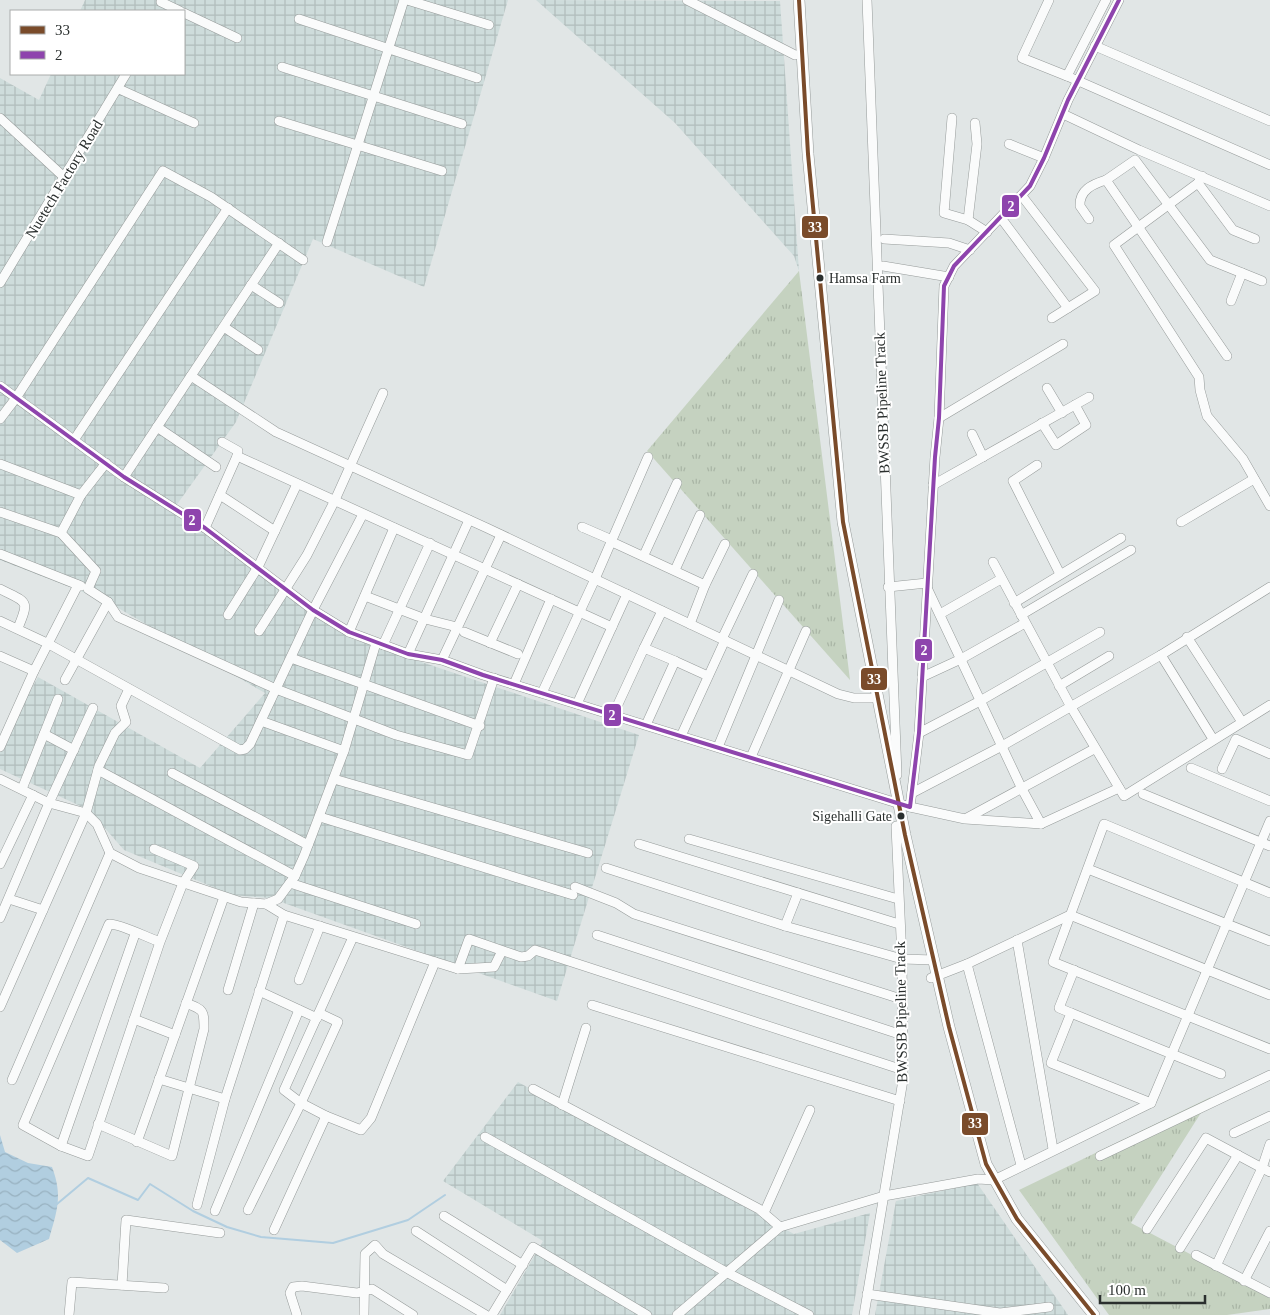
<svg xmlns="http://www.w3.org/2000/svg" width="1270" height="1315" font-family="Georgia,serif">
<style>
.industrial{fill:url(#industrial-grid)}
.grass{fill:url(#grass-tufts)}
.water{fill:url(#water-waves)}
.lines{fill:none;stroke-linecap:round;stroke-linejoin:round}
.stream{stroke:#b1cee0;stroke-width:2}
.minor-casing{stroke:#969b9a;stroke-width:10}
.major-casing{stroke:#969b9a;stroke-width:12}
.minor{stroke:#fafbfb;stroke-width:9}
.major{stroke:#fafbfb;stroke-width:11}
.bus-1-casing{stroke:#fff;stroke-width:8}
.bus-2-casing{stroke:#fff;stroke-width:8}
.bus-1{stroke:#7a4b2a;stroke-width:4}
.bus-2{stroke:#8e44ad;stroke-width:4}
.bus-dot{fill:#2a2f2e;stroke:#fff;stroke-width:2}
.labels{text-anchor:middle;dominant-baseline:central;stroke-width:4;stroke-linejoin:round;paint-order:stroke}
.bus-label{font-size:14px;fill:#2a2f2e;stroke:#fff;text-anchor:start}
.street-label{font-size:15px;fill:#2a2f2e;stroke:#fff}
.line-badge{stroke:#fff;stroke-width:2}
.badge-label{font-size:14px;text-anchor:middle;font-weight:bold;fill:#fff}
</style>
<defs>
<pattern id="industrial-grid" width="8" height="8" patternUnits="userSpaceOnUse" patternTransform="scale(1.25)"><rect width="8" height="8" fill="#cedcdb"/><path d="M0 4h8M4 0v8" fill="none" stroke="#b1bdbc"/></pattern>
<pattern id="grass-tufts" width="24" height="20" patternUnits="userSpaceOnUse" patternTransform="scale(1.25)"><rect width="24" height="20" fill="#c5d2c0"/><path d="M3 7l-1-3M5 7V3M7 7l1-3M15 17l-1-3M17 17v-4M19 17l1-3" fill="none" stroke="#a9b5a5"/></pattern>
<pattern id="water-waves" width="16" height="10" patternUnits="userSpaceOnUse" patternTransform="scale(1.25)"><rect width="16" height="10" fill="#b1cee0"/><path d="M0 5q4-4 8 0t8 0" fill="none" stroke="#98b1c0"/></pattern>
</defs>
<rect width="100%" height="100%" fill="#e1e6e6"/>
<g class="industrial">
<path d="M85,0H508L424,287L313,239L236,422L173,510L350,638L639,735L557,1001L270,898L232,895L124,850L89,810L0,769V746L38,677L200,768L265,693L106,601L0,560V78L39,100L51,74H184V11H80Z"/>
<path d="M536,0L780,1L799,271L794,256L675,123Z"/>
<path d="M518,1082L794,1234L870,1213L852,1315H500L543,1241L443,1181Z"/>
<path d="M977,1183L1068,1315H875L896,1201Z"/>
</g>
<g class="grass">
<path d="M799,271L850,680L647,451Z"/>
<path d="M1211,1097L1131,1223L1270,1296V1309L1227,1315H1109L1019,1190Z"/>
</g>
<path class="water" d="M0,1135L5,1152L28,1163L52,1167C63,1196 57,1211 49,1239L17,1253L0,1240Z"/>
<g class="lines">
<path class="stream" d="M57,1204L88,1178L138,1200L150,1184L193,1211L227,1227L261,1237L333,1243L408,1220L445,1195"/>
<g class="minor-casing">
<g id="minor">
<path d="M407,0L489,25"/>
<path d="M687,0L795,55"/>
<path d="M867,0L897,775"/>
<path d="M1049,0L1022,58L1067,76L1106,0"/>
<path d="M161,2L180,11"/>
<path d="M184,13L237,38"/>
<path d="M299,19L477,78"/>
<path d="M1095,46L1270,121"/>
<path d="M282,67L462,124"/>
<path d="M1067,76L1270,165"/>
<path d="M119,89L194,123"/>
<path d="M1063,114L1139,150L1270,206"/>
<path d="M0,118L65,178"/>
<path d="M952,118L944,213L968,220L987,232"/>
<path d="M279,121L442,171"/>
<path d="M1009,144L1044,158"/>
<path d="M1202,176L1198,183L1114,245L1199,377L1200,390L1207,416L1243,459L1270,506"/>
<path d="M1198,183L1233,230L1255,239"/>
<path d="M1022,196L1095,291L1052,318"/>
<path d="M1001,218L1068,308"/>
<path d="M1089,219L1080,206C1079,190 1093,184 1106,180"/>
<path d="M968,220L977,144L975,123"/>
<path d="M884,239L949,243L970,250"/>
<path d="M327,242L404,0"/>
<path d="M883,266L949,277"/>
<path d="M0,283L126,74"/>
<path d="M251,285L279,303"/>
<path d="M1231,301L1242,273"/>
<path d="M224,327L258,350"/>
<path d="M1227,356L1106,180L1135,160L1210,260L1262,281"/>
<path d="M191,376L276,432L487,528L838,694L854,698H871"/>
<path d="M0,386L124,477L205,528L313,610L349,632L408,654L442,660L483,675L910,807L919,733L935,457L939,418L944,286L954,266L1030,186L1044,158L1068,100L1119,0"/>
<path d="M1047,388L1062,413"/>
<path d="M939,418L1063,344"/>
<path d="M0,419L16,398L163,171L211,197L303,260"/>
<path d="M1042,423L1056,445L1086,425L1075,405"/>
<path d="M157,427L216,467"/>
<path d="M972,434L983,457"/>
<path d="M74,440L228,208"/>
<path d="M237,456L612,627"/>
<path d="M0,464L81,495"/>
<path d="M1037,465L1013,481L1060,574"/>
<path d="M124,477L279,243"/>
<path d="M933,485L1089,397"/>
<path d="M220,495L275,531"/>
<path d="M0,512L61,533L81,495L106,463"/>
<path d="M1181,522L1254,479"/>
<path d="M582,527L612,540"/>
<path d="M205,528L237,456L238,451L222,442"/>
<path d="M61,533L96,571L88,589L108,602L118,617L276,689L396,735L468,755L494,678"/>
<path d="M612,542L705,585L690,624"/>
<path d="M0,554L81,586"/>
<path d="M644,555L677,483"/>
<path d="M993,562L1071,707L1124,796L1270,705"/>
<path d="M675,570L700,515"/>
<path d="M705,585L725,544"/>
<path d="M888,587L927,583"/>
<path d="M0,589C27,603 30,599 18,628"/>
<path d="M928,590L1022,789L1041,824"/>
<path d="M365,596L425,619L457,627"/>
<path d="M1014,603L1121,538"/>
<path d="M940,614L1001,579"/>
<path d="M228,615L258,567L297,484"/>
<path d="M1021,615L1131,550"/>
<path d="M0,621L47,643L240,750L245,749L250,744L313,610L363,514"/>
<path d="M259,631L307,555L335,500L383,393"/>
<path d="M349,632L394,528"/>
<path d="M464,632L518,654"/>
<path d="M1187,637L1242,722"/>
<path d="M722,639L753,574"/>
<path d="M490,643L518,584"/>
<path d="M383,645L430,543"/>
<path d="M644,648L662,611"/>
<path d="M408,654L469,520"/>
<path d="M1161,655L1213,739"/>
<path d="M0,656L34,671L0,747"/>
<path d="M291,658L480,726"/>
<path d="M442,660L501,535"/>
<path d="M675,661L708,676"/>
<path d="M34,671L78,585"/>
<path d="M922,677L961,659L1025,623"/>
<path d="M65,680L108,602"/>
<path d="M514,684L551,599"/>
<path d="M1059,686L1109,656"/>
<path d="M542,693L595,579L648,457"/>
<path d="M577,704L627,594"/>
<path d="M613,715L644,648L675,661L646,725"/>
<path d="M261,721L344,751"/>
<path d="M919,733L980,701L1100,632"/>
<path d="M44,734L74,750"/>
<path d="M681,736L725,640"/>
<path d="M718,747L779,600"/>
<path d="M751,757L806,631"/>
<path d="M1191,768L1270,801"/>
<path d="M1222,769L1236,739L1270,754"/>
<path d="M98,770L295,876"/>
<path d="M172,773L308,845"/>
<path d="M0,779L49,803L86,813L97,824L110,853L139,868L241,902L266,904L278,899L295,876L304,856L344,751L376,643"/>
<path d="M334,779L588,853"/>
<path d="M22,789L58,699"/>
<path d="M912,793L1002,746L1161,655L1270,587"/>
<path d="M1143,794L1270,846"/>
<path d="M910,807L965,819L1041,824L1119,788"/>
<path d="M320,817L573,895"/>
<path d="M967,818L1094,749"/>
<path d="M689,839L898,899"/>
<path d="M639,844L899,924"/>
<path d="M154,849L194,866L183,883L160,942L88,1156L61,1146L23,1125L109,924C121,924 146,937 160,942"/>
<path d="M0,864L33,795"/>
<path d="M606,868L785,926L902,959L934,960"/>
<path d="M1088,869L1270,941"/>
<path d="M290,883L416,924"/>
<path d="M575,887L616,903L634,914L901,999"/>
<path d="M9,899L43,910"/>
<path d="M266,904L284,915L458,969L494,967L502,951"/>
<path d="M0,918L49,803L93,708"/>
<path d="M785,926L798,893"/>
<path d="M597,935L902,1035"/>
<path d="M1017,940L1053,1149"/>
<path d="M967,964L1021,1165"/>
<path d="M458,969L469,939L521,957L528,956L535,950L903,1070"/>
<path d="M1074,970L1059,1008L1071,1013L1051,1063L1151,1103"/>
<path d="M931,978L967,964L1070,915L1270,995"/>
<path d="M299,980L320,926"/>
<path d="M228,990L254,903"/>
<path d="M259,991L317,1018"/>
<path d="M592,1005L900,1101"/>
<path d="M0,1007L86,813L99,766L115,733L126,722L121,706L129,689"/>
<path d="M319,1013L338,1022L301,1103L326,1116L361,1130L371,1118L435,962"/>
<path d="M1071,1013L1221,1074"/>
<path d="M134,1019L175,1035"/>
<path d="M1270,1049L1053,962L1104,824L1270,893"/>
<path d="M159,1079L225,1099"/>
<path d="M12,1080L110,853"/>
<path d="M533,1089L759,1209L780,1227"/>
<path d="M562,1105L586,1028"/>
<path d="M98,1124L172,1156L204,1029C204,1010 204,1010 186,1003"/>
<path d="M1234,1133L1270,1116"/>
<path d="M485,1137L726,1272L809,1315"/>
<path d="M137,1142L224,897"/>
<path d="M61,1146L135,934"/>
<path d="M1100,1156L1270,1075"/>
<path d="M197,1205L225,1099L284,915"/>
<path d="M248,1210L301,1103L284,1090L353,937"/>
<path d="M215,1211L299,1010"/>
<path d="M764,1213L810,1110"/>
<path d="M444,1216L523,1265"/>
<path d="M1147,1229L1206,1138L1262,1168L1270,1144"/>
<path d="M274,1230L326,1116"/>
<path d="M416,1231L507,1290"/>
<path d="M1180,1248L1238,1155"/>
<path d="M1196,1255L1270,1293"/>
<path d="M1216,1266L1262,1168L1270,1172"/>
<path d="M1244,1281L1270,1231"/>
<path d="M122,1285L126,1220L220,1233"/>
<path d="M867,1294L1000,1313L1049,1307"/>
<path d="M69,1315L72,1282L164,1288"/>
<path d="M297,1315L290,1293L293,1287L302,1286L357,1293L372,1289L413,1315"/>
<path d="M364,1315L365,1254L375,1245L383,1254L486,1315"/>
<path d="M492,1315L533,1247L647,1315"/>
<path d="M677,1315L780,1227L884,1196L978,1179L994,1180L1151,1103L1270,821"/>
<path d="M864,1315L903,1080L902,959L896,826"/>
</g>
</g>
<g class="major-casing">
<path id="major" d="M799,0L808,154L843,522L905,835L949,1027L986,1164L1017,1219L1094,1315"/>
</g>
<use href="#minor" class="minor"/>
<use href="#major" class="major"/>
<g class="bus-1-casing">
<path id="bus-1" d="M799,0L808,154L843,522L905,835L949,1027L986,1164L1017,1219L1094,1315"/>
</g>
<g class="bus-2-casing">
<path id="bus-2" d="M0,386L124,477L205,528L313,610L349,632L408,654L442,660L483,675L910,807L919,733L935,457L939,418L944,286L954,266L1030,186L1044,158L1068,100L1119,0"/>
</g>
<use href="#bus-1" class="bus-1"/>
<use href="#bus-2" class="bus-2"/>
</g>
<g class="bus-dot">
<circle cx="820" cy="278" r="4.5"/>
<circle cx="901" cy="816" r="4.5"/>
</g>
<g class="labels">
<g class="bus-label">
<text x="829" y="278">Hamsa Farm</text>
<text x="892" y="816" text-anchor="end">Sigehalli Gate</text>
</g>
<g class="street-label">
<text transform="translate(64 179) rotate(-59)">Nuetech Factory Road</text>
<text transform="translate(882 403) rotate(-92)">BWSSB Pipeline Track</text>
<text transform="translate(901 1012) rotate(-91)">BWSSB Pipeline Track</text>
</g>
</g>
<g class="line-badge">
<rect x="1001" y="194" width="19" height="24" rx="5" fill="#8e44ad"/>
<rect x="801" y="215" width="28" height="24" rx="5" fill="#7a4b2a"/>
<rect x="183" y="508" width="19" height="24" rx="5" fill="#8e44ad"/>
<rect x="914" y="638" width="19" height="24" rx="5" fill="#8e44ad"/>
<rect x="860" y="667" width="28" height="24" rx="5" fill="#7a4b2a"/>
<rect x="603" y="703" width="19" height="24" rx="5" fill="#8e44ad"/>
<rect x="961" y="1112" width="28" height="24" rx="5" fill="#7a4b2a"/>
</g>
<g class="badge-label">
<text x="1011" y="211">2</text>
<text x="815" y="232">33</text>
<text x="192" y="525">2</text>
<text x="924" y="655">2</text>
<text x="874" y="684">33</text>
<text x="612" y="720">2</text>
<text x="975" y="1128">33</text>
</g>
<rect x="10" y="10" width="175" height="65" fill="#ffffff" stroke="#aaacab"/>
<rect x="20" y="26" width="25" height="8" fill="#7a4b2a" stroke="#aaacab"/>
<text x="55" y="35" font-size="15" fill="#2a2f2e">33</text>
<rect x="20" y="51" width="25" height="8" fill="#8e44ad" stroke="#aaacab"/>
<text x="55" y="60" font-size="15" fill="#2a2f2e">2</text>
<path d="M1100 1295v8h105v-8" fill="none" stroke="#2a2f2e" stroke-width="2.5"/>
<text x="1108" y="1295" font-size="15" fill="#2a2f2e" stroke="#ffffff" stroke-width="4" paint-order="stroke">100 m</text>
</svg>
